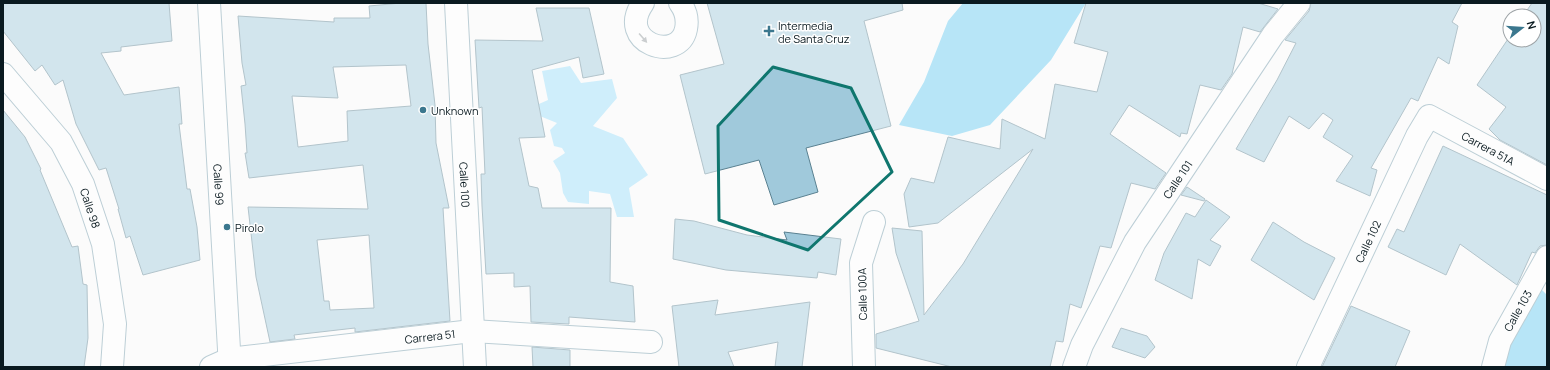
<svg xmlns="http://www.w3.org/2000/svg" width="1550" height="370" font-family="Manrope,sans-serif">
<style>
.green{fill:#9adefa}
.forest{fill:#64caf1}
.building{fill:#a0c9db;stroke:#5a8191;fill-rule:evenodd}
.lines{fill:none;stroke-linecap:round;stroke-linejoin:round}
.minor-casing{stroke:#7098a8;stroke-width:24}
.minor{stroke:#fff;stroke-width:22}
.oneway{fill:#91989b}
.marked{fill:none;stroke:#0f766e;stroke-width:3;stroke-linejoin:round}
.poi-dot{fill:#3b778e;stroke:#fff;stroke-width:1.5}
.labels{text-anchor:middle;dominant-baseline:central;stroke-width:3;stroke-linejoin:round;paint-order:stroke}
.poi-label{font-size:11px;fill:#0a1a20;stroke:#fff;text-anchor:start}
.street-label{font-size:11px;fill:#0a1a20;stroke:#fff}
</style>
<rect width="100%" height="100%" fill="#fbfbfb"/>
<path class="green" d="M570,66L581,83L612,79L617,98L593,126L623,138L648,175L629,188L634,217H617L610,194L589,191V204L568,202L563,193L560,173L553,161L565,153L562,148L554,146L550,130L557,123L525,110L548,100L542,71Z"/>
<g class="forest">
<path d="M963,3H1086L1051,60L990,125L952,136L899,125L924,82L948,21Z"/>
<path d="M1541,289L1547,295V367H1488Z"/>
</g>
<g class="building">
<path d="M3,3H169L172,41L121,47V51L101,53L124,95L179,87L182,124H179L187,189H190L197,227L200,260L143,275L130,236L126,238L118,209H119L106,168L99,170L76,124L63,80L55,85L42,65L35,71L3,31Z"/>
<path d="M401,3H426L428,44L435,105L436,143L449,208H443L450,321L355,332V328L294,335L295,339L270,342L256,277L248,207L368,209L363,165L249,178L245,153H247L245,124L241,86L246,85L242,63L238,16L334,22V18H370L369,6ZM406,65L411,106L347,111L348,141L298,147L292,96L338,98L333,67ZM369,235L374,308L330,310L329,301H324L317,240Z"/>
<path d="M707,3H902L903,10L864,21L891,126L806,148L818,192L774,205L759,160L705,174L680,75L724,64Z"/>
<path d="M1086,3H1258L1278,9L1260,32L1243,27L1232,74L1221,90L1200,85L1187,134L1181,133L1180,137L1129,105L1110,134L1166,173L1155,189L1131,183L1111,248L1100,246L1081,308L1070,304L1063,342L1056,341L1050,367H952L876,348V334L919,321L896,253L892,228L922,231L924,315L963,264L1033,149L938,223L909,227L904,194L911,178L934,183L948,137L1000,149L1002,119L1045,139L1055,84L1097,92L1108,52L1074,43Z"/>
<path d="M1311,3H1462L1452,22L1458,26L1449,64L1438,57L1418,101L1411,98L1371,168L1377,170L1370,196L1336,181L1353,156L1323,137L1333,120L1323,113L1309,129L1289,116L1264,162L1236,149L1277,80L1296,43L1285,40L1309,11Z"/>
<path d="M1532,3H1547V165L1500,140L1489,129L1506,107L1477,85L1510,36V40H1534V16H1523Z"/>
<path d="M536,8H589L604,74L583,78L579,57L532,70L545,137L519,138L529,186L538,188L542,208H611L610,282L633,286L635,322L569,317V324L531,322L530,286L514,287V273L486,274L482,206L481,174H485L482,107L479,108L475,40L543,41Z"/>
<path d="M3,110L25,137L41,169L40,170L72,247L78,246L83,284L87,285L88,338L84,367H3Z"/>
<path d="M1443,146L1547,195V245L1540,246L1535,253L1532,252L1517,285L1460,244L1446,275L1388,247L1397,229L1404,232Z"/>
<path d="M1187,187L1205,199L1204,201L1181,195Z"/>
<path d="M1206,200L1230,217L1210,240L1221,246L1210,266L1198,259L1192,299L1155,280L1164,253L1186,213L1195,217Z"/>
<path d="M675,219L694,221L747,235L787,240L784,232L841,239L836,275L818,272L817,278L726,270L673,259Z"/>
<path d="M1273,222L1304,242L1335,258L1314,300L1251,260Z"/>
<path d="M718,300L715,315L810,302L802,367H775L778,342L728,352L734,367H679L672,306Z"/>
<path d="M1351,306L1410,331L1395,367H1322Z"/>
<path d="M1121,328L1147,336L1155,347L1145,358L1112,347Z"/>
<path d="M532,347L570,350V367H533Z"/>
</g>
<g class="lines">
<g class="minor-casing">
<g id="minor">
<path id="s1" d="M209,3L230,367"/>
<path id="s2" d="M456,3L475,367"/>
<path d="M643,3C615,43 679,64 686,29C688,19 686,11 680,3"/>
<path id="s3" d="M3,74L61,142L83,184L103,244L115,324L112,367"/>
<path id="s4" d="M211,367L229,359L472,331L651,342"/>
<path d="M864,367L861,263L874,222"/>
<path id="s5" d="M1074,367L1082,345L1135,242L1273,35L1299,3"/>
<path id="s6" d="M1308,367L1417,136L1429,116L1547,179"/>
<path id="s7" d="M1493,367L1500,341L1547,257"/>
</g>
</g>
<use href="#minor" class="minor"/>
</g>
<defs><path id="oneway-solid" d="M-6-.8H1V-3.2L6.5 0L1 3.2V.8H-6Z"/></defs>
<use class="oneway" href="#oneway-solid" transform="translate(643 38) rotate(49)"/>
<path d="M0 0H1550V370H0ZM773,67L851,88L892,172L808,250L719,220L718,126Z" fill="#fbfbfb" fill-opacity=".55" fill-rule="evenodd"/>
<path class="marked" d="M773,67L851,88L892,172L808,250L719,220L718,126Z"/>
<g class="poi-dot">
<path d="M767 25h4v4h4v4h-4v4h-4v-4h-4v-4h4z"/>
<circle cx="423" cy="110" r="4"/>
<circle cx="227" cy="227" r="4"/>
</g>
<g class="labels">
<g class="poi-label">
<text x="778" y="25">Intermedia<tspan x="778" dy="13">de Santa Cruz</tspan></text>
<text x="431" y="110">Unknown</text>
<text x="235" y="227">Pirolo</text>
</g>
<g class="street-label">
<text stroke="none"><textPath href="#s6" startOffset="346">Carrera 51A</textPath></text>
<text stroke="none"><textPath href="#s5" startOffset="215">Calle 101</textPath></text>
<text stroke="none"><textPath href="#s1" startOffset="182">Calle 99</textPath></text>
<text stroke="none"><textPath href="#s2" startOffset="182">Calle 100</textPath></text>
<text stroke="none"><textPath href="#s3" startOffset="162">Calle 98</textPath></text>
<text stroke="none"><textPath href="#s6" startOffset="139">Calle 102</textPath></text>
<text transform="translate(862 294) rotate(-91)">Calle 100A</text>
<text stroke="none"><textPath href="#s7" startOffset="62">Calle 103</textPath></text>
<text stroke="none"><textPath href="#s4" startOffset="222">Carrera 51</textPath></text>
</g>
</g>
<rect width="1550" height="370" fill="none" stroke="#0a1a20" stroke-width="8"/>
<g transform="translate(1522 28) rotate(73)"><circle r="19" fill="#ffffff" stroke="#9da3a6"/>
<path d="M0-3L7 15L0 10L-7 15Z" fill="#3b778e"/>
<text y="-6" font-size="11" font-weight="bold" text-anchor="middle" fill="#0a1a20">N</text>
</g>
</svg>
